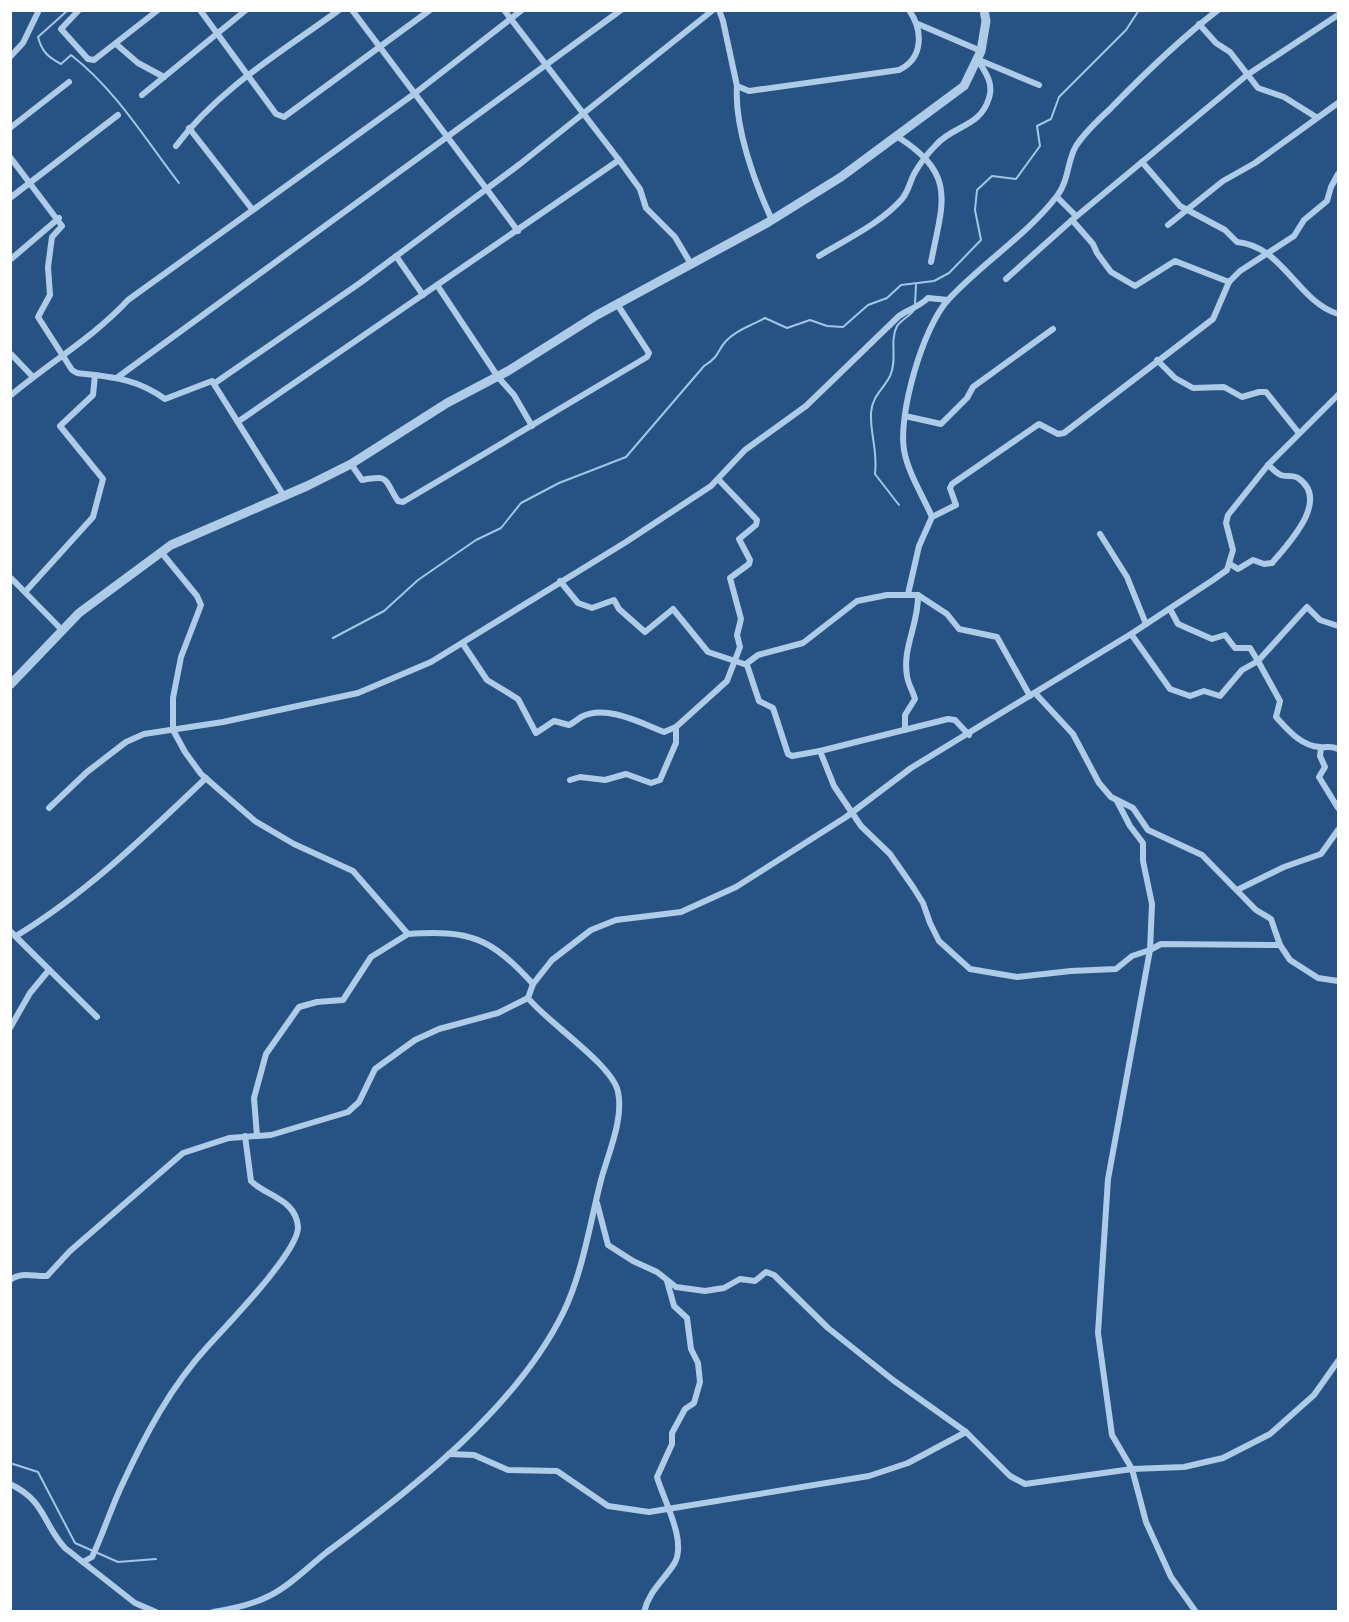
<svg xmlns="http://www.w3.org/2000/svg" width="1349" height="1622" font-family="'Nunito Sans',sans-serif">
<style>
.lines{fill:none;stroke-linecap:round;stroke-linejoin:round}
.stream{stroke:#a2c6e8;stroke-width:2}
.minor{stroke:#aecbe7;stroke-width:6}
.tertiary{stroke:#aecbe7;stroke-width:9}
</style>
<rect width="100%" height="100%" fill="#265383"/>
<g class="lines">
<g class="stream">
<path d="M68,10L38,37C42,52 48,57 61,64L71,55C116,90 145,139 179,183"/>
<path d="M915,304L916,285"/>
<path d="M899,505L875,474C878,450 870,435 871,413C872,396 883,390 890,376C898,359 889,342 897,326C901,320 910,316 914,310"/>
<path d="M333,638L384,611L418,580L476,540L501,528L521,503L559,483L626,457L704,366C720,356 716,352 726,341C736,330 752,325 765,318L787,328L810,320L827,326L843,327L868,305L887,298L901,285L934,281L949,273L981,240L975,210L977,190L992,176L1016,179L1040,146L1037,126L1051,119L1059,97L1126,30L1139,10"/>
<path d="M10,1463L38,1472L75,1543L118,1562L156,1559"/>
</g>
<g class="minor">
<path d="M79,10L61,29L88,59L94,60L158,10"/>
<path d="M200,10L276,114L284,117L430,10"/>
<path d="M352,10L518,231"/>
<path d="M504,10L619,160L640,189L646,208L675,237L691,264"/>
<path d="M719,10L723,21L737,86L749,91L899,70C924,58 923,30 909,10"/>
<path d="M918,24L981,51"/>
<path d="M1199,24L1216,43L1230,52L1258,88L1284,97L1316,117"/>
<path d="M116,44L138,63L164,77"/>
<path d="M10,57L23,43L39,10"/>
<path d="M979,60L1039,85"/>
<path d="M737,86C734,126 755,184 772,220"/>
<path d="M142,95L246,10"/>
<path d="M10,128L69,82"/>
<path d="M189,128L252,209"/>
<path d="M898,137C957,175 943,201 931,262"/>
<path d="M176,146C218,89 283,51 339,10"/>
<path d="M10,157L62,226L52,237L48,267L50,295L38,317L72,370L77,373C112,377 136,378 165,399L212,381L284,496"/>
<path d="M1142,162L1180,206L1225,230L1237,242C1283,246 1297,301 1338,314"/>
<path d="M1057,197L1076,216"/>
<path d="M10,198L118,115"/>
<path d="M1072,220L1093,244L1097,253L1111,272L1135,286L1175,261L1229,282L1240,271L1294,236L1304,220L1327,201L1331,187L1338,174"/>
<path d="M1168,225L1223,181L1255,163L1338,103"/>
<path d="M396,256L423,295"/>
<path d="M819,256C847,239 881,223 902,199C908,192 910,182 914,174C919,165 929,152 936,145C953,125 980,128 989,98C994,83 985,72 978,60"/>
<path d="M10,260L59,218"/>
<path d="M1006,279L1072,220L1247,75L1338,15"/>
<path d="M437,285L498,377L514,395L532,426"/>
<path d="M10,353L33,377"/>
<path d="M1157,360L1175,378L1193,388L1224,387L1242,397L1259,392H1266L1298,432"/>
<path d="M118,377L621,10"/>
<path d="M215,383L360,283L520,164L713,10"/>
<path d="M10,396C49,363 94,337 128,300L414,94L522,10"/>
<path d="M905,416L941,424L967,398L973,387L1053,329"/>
<path d="M239,421L619,160"/>
<path d="M351,464L362,480C390,475 383,478 398,501L403,502L647,357L649,353L617,304"/>
<path d="M932,517C923,496 908,473 904,450C898,414 923,327 948,300C982,263 1026,236 1057,196C1069,181 1067,161 1076,146C1085,132 1098,120 1110,109C1144,74 1179,40 1218,10"/>
<path d="M1100,534L1127,577L1146,624"/>
<path d="M161,552L197,596L201,605L181,657L173,698V730L185,752L201,774L255,821L294,844L353,871L408,934C470,930 490,937 533,984"/>
<path d="M1230,564L1238,569L1253,560L1264,564L1272,563C1288,544 1331,500 1298,478C1292,474 1284,478 1279,474C1275,472 1271,467 1268,465"/>
<path d="M10,577L62,630"/>
<path d="M560,581L578,603L592,608L614,600L619,609L645,632L673,609L708,652L747,665L759,701L773,708L788,754L792,756L820,751L834,786L861,826L890,854L913,887L923,903L930,923L939,941L970,969L1017,977L1071,971L1116,969L1132,956L1150,950L1152,904L1143,861V843L1130,826L1117,801"/>
<path d="M26,591L93,517L103,479L60,426L93,395L95,375"/>
<path d="M908,594L919,546L932,517L956,505L950,488L952,484L1039,424L1058,434L1064,433L1213,319L1229,282"/>
<path d="M1338,626L1320,620L1307,607L1258,661L1280,701L1276,717C1288,730 1301,746 1320,747C1328,748 1330,745 1338,749"/>
<path d="M1131,634L1170,689L1190,696L1204,691L1220,696L1242,670L1258,661L1250,648H1235L1225,635L1212,639L1178,624L1170,609"/>
<path d="M463,644L487,680L518,699L536,733L554,721L569,725C573,723 577,720 581,717C606,704 641,723 664,732L676,727L727,681L740,647L737,635L741,619L730,578L749,564L750,560L739,539L756,525L757,520L718,479"/>
<path d="M746,664L758,655L803,643L857,601L887,595H918L947,614L959,629L997,637L1030,696"/>
<path d="M1035,693L1073,734L1099,783L1111,797L1133,808L1148,830L1202,855L1256,910L1271,919L1280,945L1290,960L1318,978L1338,981"/>
<path d="M905,730V715L915,699C913,691 908,684 907,676C902,648 919,623 918,595"/>
<path d="M1321,748L1320,756L1325,767L1319,777L1338,808"/>
<path d="M820,751L948,719L955,720L969,735"/>
<path d="M570,780L580,777L605,780L626,774L651,783L660,780L676,743V727"/>
<path d="M49,808L87,772L126,742L144,734L223,722L358,693L431,662L626,542L711,486L745,450L806,406L899,316C909,309 919,307 928,298L948,300"/>
<path d="M1239,889L1284,867L1321,854L1338,830"/>
<path d="M10,931L97,1017"/>
<path d="M16,936C87,893 146,835 206,778"/>
<path d="M10,1028L30,993L49,970"/>
<path d="M257,1136L254,1098L266,1054L299,1007L317,1002L343,1000L371,957L408,934"/>
<path d="M597,1203L608,1245L633,1261L657,1272L676,1287L705,1291L724,1288L740,1279L755,1281L766,1272L774,1275L828,1328L893,1380L966,1432L1010,1476L1025,1484L1132,1469L1184,1467L1223,1458L1270,1434L1314,1395L1338,1361"/>
<path d="M10,1280C21,1271 35,1277 47,1276L70,1251L183,1153L229,1138L271,1135L348,1112L359,1102L375,1069L415,1040L439,1029L498,1013L528,998"/>
<path d="M449,1454L474,1455L508,1470L557,1471L608,1506L649,1512L869,1476L908,1463L966,1432"/>
<path d="M10,1484C46,1501 42,1523 65,1548L135,1603L156,1612"/>
<path d="M83,1562L92,1557C103,1534 111,1508 122,1485C145,1435 171,1386 208,1346C227,1325 299,1251 298,1227C296,1199 266,1196 251,1181L245,1136"/>
<path d="M213,1612C232,1609 252,1605 269,1596C290,1586 309,1566 327,1552C412,1489 517,1408 564,1311C583,1271 590,1223 601,1180C608,1154 624,1119 618,1092C613,1065 547,1022 528,998L533,984L552,960L591,930L616,920L681,912L736,887L846,817L911,768L1131,634L1213,580L1227,570L1233,550L1226,523L1228,515L1268,465L1338,395"/>
<path d="M644,1612C649,1591 663,1581 674,1564C688,1542 663,1499 657,1477L672,1444V1433L678,1422L685,1409L694,1403L700,1382L698,1363L691,1349L687,1318L674,1306L667,1281"/>
<path d="M1196,1612L1171,1577L1146,1522L1132,1469L1112,1435L1098,1333L1108,1179L1150,950L1161,944L1280,945"/>
</g>
<path class="tertiary" d="M10,685L79,613L171,545L307,486L351,464L447,403L508,371L597,315L767,223L841,177L964,86L981,51L986,21L984,10"/>
</g>
<rect width="1349" height="1622" fill="none" stroke="#ffffff" stroke-width="24"/>
</svg>
